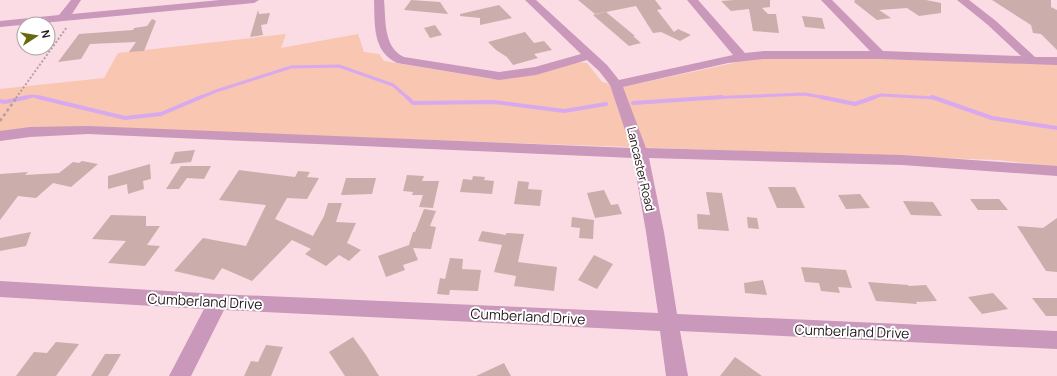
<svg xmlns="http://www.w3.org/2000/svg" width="1057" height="376" font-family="Manrope,sans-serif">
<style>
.green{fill:#f8c6b1}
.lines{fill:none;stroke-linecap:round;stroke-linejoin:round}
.stream-far1{stroke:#d9a9ed;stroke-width:3}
.stream{stroke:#d9a9ed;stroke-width:4}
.building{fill:#cbadab}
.path-far1{stroke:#b69da4;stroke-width:2;stroke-dasharray:2 2;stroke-linecap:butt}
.path{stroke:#b69da4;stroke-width:2.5;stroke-dasharray:3 3;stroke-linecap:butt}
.minor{fill:#c998ba;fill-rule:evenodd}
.labels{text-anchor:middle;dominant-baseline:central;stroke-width:4;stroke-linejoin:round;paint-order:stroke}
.street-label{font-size:12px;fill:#22171a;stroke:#fff}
.near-street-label{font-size:14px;fill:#22171a;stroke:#fff}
</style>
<rect width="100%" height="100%" fill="#fbdce4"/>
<path class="green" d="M286,34L281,48L358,34L364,52L379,54L384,61L491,79H502L578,62L587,63L602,82L623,87L738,62L765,59H885L1057,64V167L999,160L88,128L0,134V89L104,78L118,53Z"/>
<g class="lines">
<g class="stream-far1">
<path d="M23,98L33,96L42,98"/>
<path d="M199,98L216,91L291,67L339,66L393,85L408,98"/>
<path d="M707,98L805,94L826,98"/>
<path d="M872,98L881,95L935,98"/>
</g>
<g class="stream">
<path d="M38,97L125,118L161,114L201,97"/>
<path d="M407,97L413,103L494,102L564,111L606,104"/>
<path d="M821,97L855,104L875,97"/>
<path d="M932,97L992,118L1057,128"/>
<path d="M0,101L5,102L28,97"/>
<path d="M633,103L722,97"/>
</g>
</g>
<g class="building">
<path d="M411,0L440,2L448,14L404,10Z"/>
<path d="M578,0H655L662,9L657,10L674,32L678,29L691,35L680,41L661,32L653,33L636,6L606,12L635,36H633L641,43L629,46L593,15L605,12L595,14Z"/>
<path d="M734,0H770V7L762,8L768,14H776L779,33L753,31L749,9L731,11L721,1Z"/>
<path d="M855,0H926L941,3V13L919,16L907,8L879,10L891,18L877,20L854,2Z"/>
<path d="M992,0H1051V7L1057,10V50L1041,34L1033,33L1031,25Z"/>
<path d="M499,5L512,18L480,25V18L460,16V14Z"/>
<path d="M258,10L259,14L270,13L267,24L261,25L263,35L250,37Z"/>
<path d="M802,16L822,18L825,29L805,27Z"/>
<path d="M152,19L156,21L144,51L129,52L136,42L90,44L81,59L58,62L79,34L133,30L134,28L147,26Z"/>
<path d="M435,25L442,35L430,38L424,28Z"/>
<path d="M525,32L534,43L544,41L552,50L534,54L538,58L513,65L507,57L496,50L488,42Z"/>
<path d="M195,150L191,162L170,164L175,152Z"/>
<path d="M82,161L98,164L71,187L53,183L36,198L18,196L0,220V174L28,172L25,175L59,173L73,162L79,163Z"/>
<path d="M150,164L151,179L143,181L144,189L128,194L127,184L108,189V176Z"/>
<path d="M181,166H211L204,179L187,178L179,189H166Z"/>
<path d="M239,170L295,177L298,171L310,172L307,177L319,178L307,199L287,198L275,219L313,236L324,216L328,203H342L336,222L356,223L347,243L361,250L349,261L339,255L326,266L305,254L311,249L292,240L252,281L222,268L214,280L174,271L203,238L246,246L266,205L219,200Z"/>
<path d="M407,175L424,176L422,181H439L433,208L419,207L423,195H412L413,192L403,191Z"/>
<path d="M473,176L485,177L484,180L494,181L492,194L460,192L463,179L472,180Z"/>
<path d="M346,178H376L372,194L341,195Z"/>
<path d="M518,181L529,182L528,189L542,190L540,206L514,204Z"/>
<path d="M768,187H795L805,208H777Z"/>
<path d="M604,190L611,205L618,204L622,214L595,218L587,193Z"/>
<path d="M706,192L722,193L729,231L698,229L697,214L710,215Z"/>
<path d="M860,194L870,208L846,209L838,195Z"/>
<path d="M970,199H999L1008,210H978Z"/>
<path d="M903,201L933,202L942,216L911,215Z"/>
<path d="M424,209L436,211L430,226L436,227L431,249L413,248L418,260L403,265L405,270L386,277L378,256L409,245L413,232H415Z"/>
<path d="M111,215L146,216V226H160L147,245L160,246L145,266L108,263L126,241L92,239Z"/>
<path d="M572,217L594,220L593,239L579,238L580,228L571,227Z"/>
<path d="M747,217L757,218L759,229L748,228Z"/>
<path d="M1057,218V272L1046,271L1017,226L1043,228Z"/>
<path d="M482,231L506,235V233L524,234L518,262L557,267L554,291L514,286L516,276L494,272L502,245L478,241Z"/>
<path d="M31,232L26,246L0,251V238Z"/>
<path d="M594,255L613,264L597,289L578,280Z"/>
<path d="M450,258L463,259L462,269L481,270L478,291L450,290L449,295L437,294L440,278L445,279Z"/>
<path d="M801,267L846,270L852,288L838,287L840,293L821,291L819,283L805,282Z"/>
<path d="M763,280L767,295L745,293L744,283Z"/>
<path d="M868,282L908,285L909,286L926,285L937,301L916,302L917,304L876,301Z"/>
<path d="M993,293L1008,309L982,314L968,297Z"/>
<path d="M1032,298H1057V316H1046Z"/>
<path d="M353,337L366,355L379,376H345L329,352Z"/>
<path d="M56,342L79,344L56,376H16L34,352L47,353Z"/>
<path d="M266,345L283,347L271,376H244L251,361L258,362Z"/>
<path d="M105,354H121L108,376H91Z"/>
<path d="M735,357L762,376H720Z"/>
<path d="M504,363L511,376H476Z"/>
</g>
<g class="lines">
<path class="path-far1" d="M16,98L67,27"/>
<path class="path" d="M0,121L17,97"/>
<g class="minor">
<path d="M71,0H81L72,14L220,0H259L254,3L0,27V21L59,15Z"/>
<path d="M374,0H384C386,20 383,47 404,57L499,72L535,67L581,54L525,0H536L607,65L619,80L733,55L687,0H698L745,53L764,51H870L821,0H832L883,51L1021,56L988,25L957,0H969L996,21L1035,57H1057V65L880,59H764L728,63L623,87L646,148L902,155L1057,166V176L902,165L649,158L664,232L677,314L1057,331V349L680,331L688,376H666L660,331L224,310L191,376H169L204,309L0,297V281L218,294L658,313L646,232L633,158L88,134L30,137L0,141V131L30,127L88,126L631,148L610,85L599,71L587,60L536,75L499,80L397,63C372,51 375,24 374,0Z"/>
</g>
</g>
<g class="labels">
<g class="street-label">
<text transform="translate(641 169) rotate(77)">Lancaster Road</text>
</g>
<g class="near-street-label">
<text transform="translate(205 301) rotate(3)">Cumberland Drive</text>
<text transform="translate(528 316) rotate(3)">Cumberland Drive</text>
<text transform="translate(852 331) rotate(2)">Cumberland Drive</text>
</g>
</g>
<g transform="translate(36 36) rotate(78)"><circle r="19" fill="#ffffff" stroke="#a7a2a3"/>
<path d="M0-3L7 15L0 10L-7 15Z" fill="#676a0a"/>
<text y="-6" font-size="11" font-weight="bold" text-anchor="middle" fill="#22171a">N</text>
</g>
</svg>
